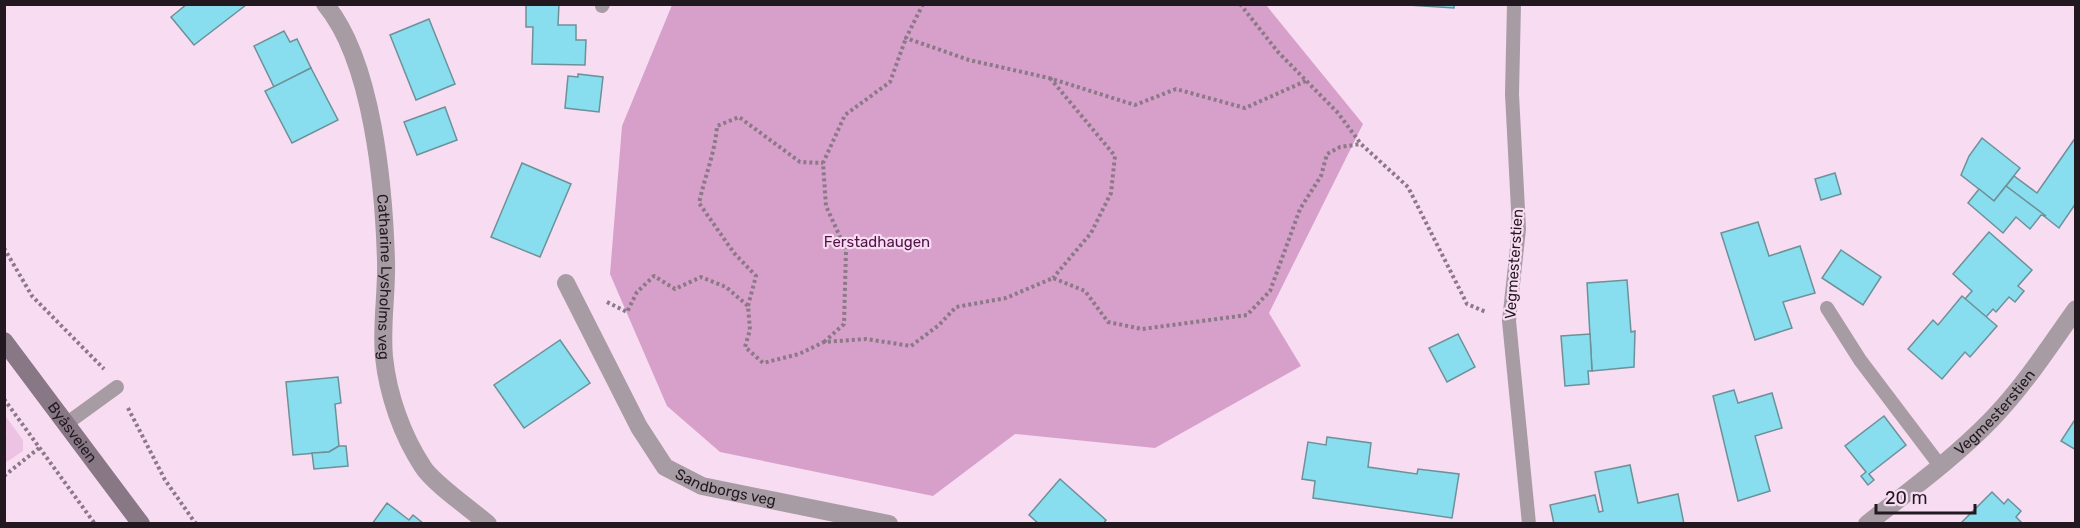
<svg xmlns="http://www.w3.org/2000/svg" width="2080" height="528" font-family="Rubik,sans-serif">
<style>
.green{fill:#ecc3e3}
.forest{fill:#d7a0cb}
.building{fill:#8de;stroke:#6d9199;stroke-width:1.5}
.lines{fill:none;stroke-linecap:round;stroke-linejoin:round}
.path{stroke:#8c7987;stroke-width:4;stroke-dasharray:3 3;stroke-linecap:butt}
.lane{stroke:#a79ba4;stroke-width:14}
.street{stroke:#a79ba4;stroke-width:18}
.secondary{stroke:#887785;stroke-width:18}
.labels{text-anchor:middle;dominant-baseline:central;stroke-width:4.5;stroke-linejoin:round;paint-order:stroke}
.park-label{font-size:15px;fill:#511249;stroke:#f8dcf1}
.street-label{font-size:15px;fill:#221820;stroke:#f8dcf1}
</style>
<rect width="100%" height="100%" fill="#f8dcf1"/>
<path class="green" d="M4,414L23,440V451L5,463V436L7,434L5,430Z"/>
<path class="forest" d="M672,5H1266L1363,124L1269,313L1301,366L1155,448L1015,434L933,496L720,452L667,406L610,274L622,126Z"/>
<g class="building">
<path d="M187,4H245L246,5L194,45L171,17Z"/>
<path d="M526,4H559L558,25H576V40H586L585,65L532,64L533,27H526Z"/>
<path d="M1392,4H1454V8Z"/>
<path d="M429,19L455,84L416,100L390,35Z"/>
<path d="M284,31L290,42L297,39L311,68L274,87L254,46Z"/>
<path d="M311,68L338,120L292,143L265,91Z"/>
<path d="M578,74L603,77L599,112L565,108L568,76L578,77Z"/>
<path d="M445,107L457,140L417,155L404,122Z"/>
<path d="M2076,137V203L2059,228L2006,186L2014,176L2037,193Z"/>
<path d="M1982,138L2020,168L1994,201L1961,175L1969,156Z"/>
<path d="M522,163L571,184L540,257L491,237Z"/>
<path d="M1835,173L1841,194L1821,200L1815,179Z"/>
<path d="M2006,186L2046,216L2041,215L2030,229L2016,217L2003,233L1968,203L1979,189L1994,201Z"/>
<path d="M1758,222L1769,256L1800,246L1815,293L1783,302L1792,328L1755,340L1721,233Z"/>
<path d="M1989,232L2032,270L2018,286L2024,291L2015,302L2009,297L1996,312L1993,309L1986,317L1965,299L1972,291L1953,274Z"/>
<path d="M1841,250L1881,277L1863,305L1822,278Z"/>
<path d="M1627,280L1631,332L1635,331L1634,367L1592,371L1587,283Z"/>
<path d="M1962,296L1997,326L1970,357L1965,352L1942,379L1908,349L1933,320L1938,325Z"/>
<path d="M1458,334L1475,367L1447,382L1429,348Z"/>
<path d="M1590,334L1592,371H1588L1589,384L1565,386L1561,336Z"/>
<path d="M560,340L590,383L524,428L494,385Z"/>
<path d="M338,377L341,403L335,404L339,446L329,452L293,455L286,382Z"/>
<path d="M1734,390L1738,403L1772,393L1782,428L1755,436L1770,491L1738,501L1713,396Z"/>
<path d="M1884,416L1906,445L1869,474L1874,480L1868,485L1861,476L1866,472L1845,446Z"/>
<path d="M2076,418V450L2061,441Z"/>
<path d="M1327,437L1371,443L1368,467L1417,474L1418,469L1459,474L1452,518L1313,498L1315,481L1302,479L1308,442L1326,445Z"/>
<path d="M339,446H346L348,466L314,469L312,453L329,452Z"/>
<path d="M1630,465L1638,503L1678,494L1684,524H1554L1550,505L1595,495L1599,512L1603,511L1595,472Z"/>
<path d="M1060,479L1106,520L1103,524H1039L1029,515Z"/>
<path d="M1992,492L2004,504L2008,499L2021,511L2016,517L2023,524H1964L1962,522Z"/>
<path d="M387,503L409,520L413,515L424,524H372Z"/>
</g>
<g class="lines">
<g class="path">
<path d="M923,4L906,38L969,60L1049,78L1135,105L1176,89L1245,108L1308,80"/>
<path d="M1240,4L1278,52L1338,113L1361,144L1408,187L1467,304L1486,312"/>
<path d="M1050,78L1115,156L1111,193L1091,233L1053,278"/>
<path d="M4,248L32,296L104,369"/>
<path d="M607,302L627,312L637,292L654,276L675,289L701,277L726,287L748,306L750,330L745,347L763,363L799,354L824,342L866,339L911,346L939,325L956,307L1006,298L1053,278L1085,291L1108,322L1142,329L1247,315L1270,291L1300,209L1321,176L1327,154L1340,147L1361,144"/>
<path d="M748,306L756,276L734,253L699,203C705,176 715,153 717,126L739,117L800,162L823,163"/>
<path d="M824,342L844,324L846,250L826,206L823,163L845,115L890,82L906,38"/>
<path d="M4,399L95,524"/>
<path d="M128,408L165,480L196,524"/>
<path d="M4,476L39,448"/>
</g>
<g class="lane">
<path d="M1514,4L1512,94L1519,229L1509,321L1529,524"/>
<path d="M602,6L603,4"/>
<path d="M1827,308L1860,360L1941,467"/>
<path d="M66,424L117,387"/>
</g>
<g class="street">
<path id="s1" d="M325,4C373,61 384,189 386,261C387,293 381,325 384,357C388,395 402,435 423,467C433,483 472,510 488,524"/>
<path id="s2" d="M566,283L639,427L665,467L702,486L889,524"/>
<path id="s3" d="M1867,524C1910,490 1953,459 1991,420C2024,386 2049,347 2076,309"/>
</g>
<path class="secondary" id="s4" d="M4,341L141,524"/>
</g>
<g class="labels">
<g class="park-label">
<text x="877" y="242">Ferstadhaugen</text>
</g>
<g class="street-label">
<text transform="translate(1514 264) rotate(-86)">Vegmesterstien</text>
<text stroke="none"><textPath href="#s1" startOffset="284">Catharine Lysholms veg</textPath></text>
<text stroke="none"><textPath href="#s3" startOffset="170">Vegmesterstien</textPath></text>
<text stroke="none"><textPath href="#s4" startOffset="114">Byåsveien</textPath></text>
<text stroke="none"><textPath href="#s2" startOffset="274">Sandborgs veg</textPath></text>
</g>
</g>
<rect width="2080" height="528" fill="none" stroke="#221820" stroke-width="12"/>
<path d="M1876 504v9h99v-9" fill="none" stroke="#221820" stroke-width="3"/>
<text x="1885" y="504" font-size="18" fill="#221820" stroke="#f8dcf1" stroke-width="4.5" paint-order="stroke">20 m</text>
</svg>
